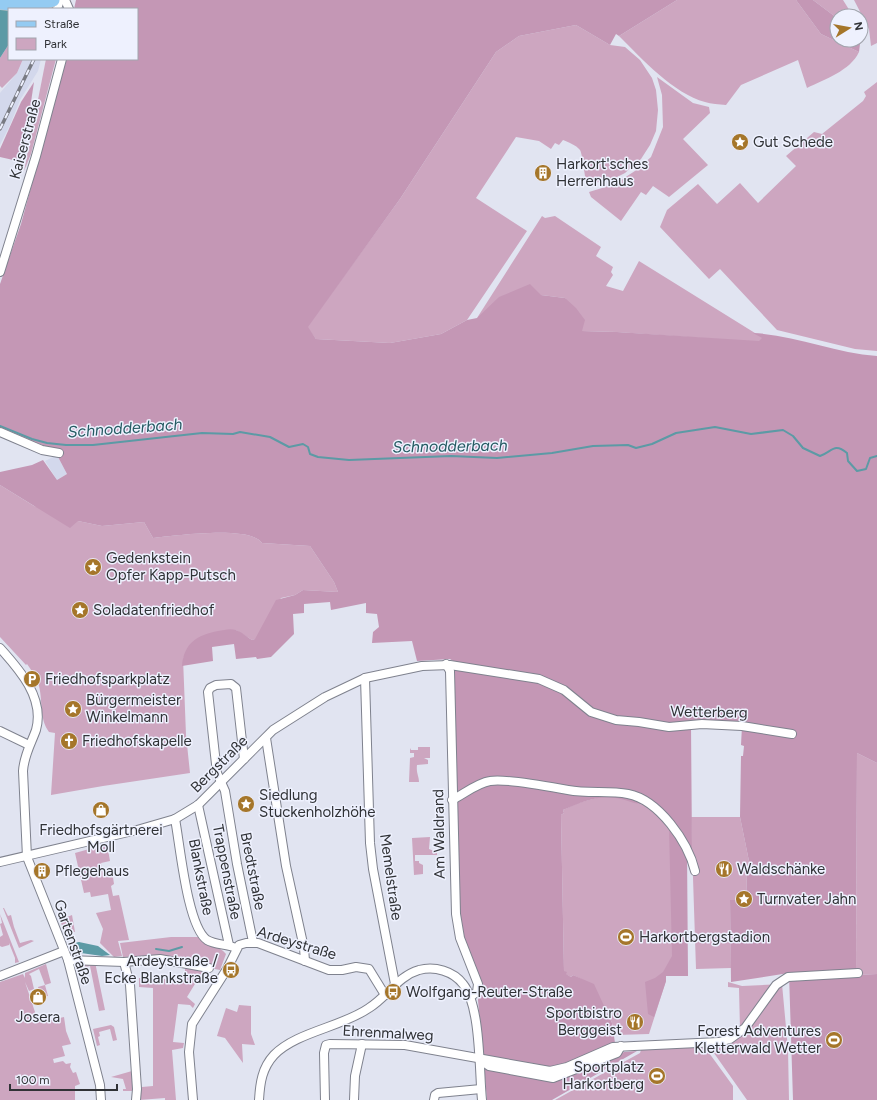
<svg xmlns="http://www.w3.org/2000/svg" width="877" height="1100" font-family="Figtree,sans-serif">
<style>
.built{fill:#d3d8ec}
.green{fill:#cda6c0}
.forest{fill:#c497b5}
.water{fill:#5c9aa5}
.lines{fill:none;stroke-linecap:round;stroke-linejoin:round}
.stream{stroke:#5c9aa5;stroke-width:2}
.minor-casing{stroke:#7f828e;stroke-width:10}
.primary-casing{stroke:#c5c6c7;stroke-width:14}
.minor{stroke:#fff;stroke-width:8}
.primary{stroke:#94cbf2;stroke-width:13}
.rail-casing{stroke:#797b83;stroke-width:3.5}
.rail{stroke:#eef1fe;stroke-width:2;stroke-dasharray:6;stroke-linecap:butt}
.primary-bridge-casing{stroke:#c5c6c7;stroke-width:14;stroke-linecap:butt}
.primary-bridge{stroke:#94cbf2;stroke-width:13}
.labels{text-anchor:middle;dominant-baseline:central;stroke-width:3;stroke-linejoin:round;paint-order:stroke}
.street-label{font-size:15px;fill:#303236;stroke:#eef1fe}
.poi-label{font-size:15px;fill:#303236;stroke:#eef1fe;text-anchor:start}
.water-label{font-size:16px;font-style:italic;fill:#245a62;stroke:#eef1fe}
</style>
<rect width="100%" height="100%" fill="#e1e4f1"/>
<g class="built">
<path d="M23,59H41L38,71L20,100L10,125L0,145V93L17,73Z"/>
<path d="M57,455L67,474L57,480L45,461Z"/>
</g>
<g class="green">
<path d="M677,0H796L821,34L859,52C850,71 825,79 807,88L798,60L741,85L726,105C719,104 711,104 705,102C674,94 641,58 619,36Z"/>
<path d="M813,0H843L853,16H837V18Z"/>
<path d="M854,0H877V43L871,46L869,29Z"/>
<path d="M576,25L610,45L625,47L640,60L652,78L656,90L658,110L656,131L650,145L641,159L625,173L615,178L587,185C585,179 582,152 580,150C576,145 568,142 563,140L559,145L555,143L551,149L539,141L516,137L476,198L527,231L467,320L441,334L390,343L316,339L307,327L400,199L496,52L519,36Z"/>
<path d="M9,44V59H23L17,73L2,88L0,86V58Z"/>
<path d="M46,59H56L31,154L24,171Z"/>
<path d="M657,77L693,103L709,107L710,113L683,139L708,165L669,197L653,186L646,195L641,192L621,221L591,197L589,192L615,184L638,169L651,157L663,127L662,95Z"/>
<path d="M877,82V351L855,349L777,330L720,269L709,279L660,227L667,210L698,184L717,204L740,183L758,203L796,166L786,156L814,132L822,134L863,101L866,96L864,92Z"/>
<path d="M542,216L545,218L555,216L601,247L596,256L613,267L611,272L613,275L606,286L623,291L639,261L763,338L760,341H744L617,332L582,331L565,298L541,295L477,318Z"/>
<path d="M0,485L34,506L78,521L102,526L144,522L153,538C174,536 250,525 262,543L310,546L334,582L338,592L303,590L295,595L281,598L256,639L252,640L236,630L183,658L186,735L190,773L103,786L51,795L55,733L49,732C39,718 43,702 39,686C37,678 31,670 27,664L26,665L0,637Z"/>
<path d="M418,747H430V758H424L428,760V764L417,765C416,773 419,776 419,782H409L410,758L414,757V753H410V748L411,750H418Z"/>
<path d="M857,753L877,763V974L856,975Z"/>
<path d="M600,797H619L649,807L669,827L688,976H666V981L649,1034L617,1035L616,1026H613L609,1015L585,981L573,975L571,977L565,974L564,971L561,815L564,813L563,810L578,803Z"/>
<path d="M691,817H740L751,871L747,872L746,900H730L731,968L696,969Z"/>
<path d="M430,837L429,849L437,852V855H415V861H419V863L423,865V874L414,875L412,838Z"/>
<path d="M107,844L110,861L101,863L103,873L112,871L114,884L111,886L113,896L119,895L129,940L118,941L122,956L114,957L100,943L103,929L96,913L111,910L108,894L91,897L90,892L84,893L75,853Z"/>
<path d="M3,908H4L8,916L11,915L14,927L20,943L31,940L34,941L19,948Z"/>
<path d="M0,914L19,962L15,963V958L9,943V945L2,947L0,946V937L3,935L0,924L2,923Z"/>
<path d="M72,915L75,932L64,931L60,920Z"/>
<path d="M171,937H199C207,945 219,945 226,954L220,970L148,956L123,957L120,943Z"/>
<path d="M95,962L105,1010L99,1011L90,966L85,967L84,964Z"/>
<path d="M46,964L51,983L45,985L48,996L41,997L38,987L45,985L39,969L29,974L31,976L34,989L29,991L25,982L38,1021V1018L46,1016L47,1021L64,1017L66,1031L71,1044L62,1046L65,1056L53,1059L54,1063L63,1061L66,1064L71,1063L70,1067L73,1073L76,1072L80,1084L75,1086V1100H0V982L23,974L25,978V973Z"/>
<path d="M185,967L204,969L187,997L195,1004L193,1008L190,1005L178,1004L173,1042L184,1043L183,1048L172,1050L176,1100H165V1098L139,1100V1089H142V1087L153,1086V988L139,987V978L185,980Z"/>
<path d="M728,982L742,986L782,984L788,1049L789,1100H747L709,1046L719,1043L740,1029L739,988L728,987Z"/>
<path d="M239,1005L251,1006V1034L255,1045L242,1044L243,1063L225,1038L217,1036L226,1008L237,1012Z"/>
<path d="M111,1025L114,1027L117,1040L113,1041L110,1029L99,1032L100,1036L98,1037L100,1045L97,1046L93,1029Z"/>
<path d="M704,1046L733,1086V1100H555L640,1053L641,1050Z"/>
<path d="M132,1071L133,1091H123V1089H126L123,1079L111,1077Z"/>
</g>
<g class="forest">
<path d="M76,0H677L619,36L616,34L610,45L576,25L519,36L496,52L400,199L308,327L316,339L390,343L441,334L467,320L477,318L499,297L530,284L541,295L565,298L576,308L585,320L582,331L617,332L759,341L762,338L753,333C795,335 835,353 877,356V763L857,753L856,975L877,974V1100H793L789,973L731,982L730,900H746L747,872L751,871L740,817L741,756H743L744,746L741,745L742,726L691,725L692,849L687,851L688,976H666V981L654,1017L648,1014L645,982L655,978L663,972L672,956L669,827C661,817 655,809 643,805C640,803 635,804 631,802C606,792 588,799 563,810L564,813L561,815L564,971L567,972L566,974L571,977L573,975L594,984L612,1023L617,1056L624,1052L637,1051L552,1100H487L478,1000L480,993L463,937L459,913L453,661L450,659L417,661L412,641L372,643L373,632L379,627L377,614L366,613V603L331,610L330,602L304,604V613L293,614L294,634L271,657L257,659L256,657L236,659L234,644L212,647L213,661L182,666C184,643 197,635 218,631C224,630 230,628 236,630C242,632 247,637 252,640L255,639L276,600L295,595L303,590L338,592L334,582L310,546L262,543C250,525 174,536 153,538L144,522L102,526L78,521L70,528L0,485V472L32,465L43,460L57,480L67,474L57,455L51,448L0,430V284L21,224L62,74L67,59H137V9H74Z"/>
<path d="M796,0H813L837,18V40H861V36L859,52L821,34Z"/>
<path d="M34,82L22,162L0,157V149L21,102Z"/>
</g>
<g class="water">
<path d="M0,0L9,9V44L0,58Z"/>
<path d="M79,942L98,946L110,955L102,956L74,952L70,944Z"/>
</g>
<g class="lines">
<g class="stream">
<path d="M0,426L32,439L47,443L66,445H93L202,433L233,434L240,432L270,437L289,447L303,444L308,447L310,454L318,457L349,460L451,456L497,458L552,453L593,446L628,445L636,448L652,444L676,433L715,427L751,434L783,430L793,436L803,448L820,456C832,452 834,442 847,453L848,461L857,471L866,469L870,458L877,456"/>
<path d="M156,949L169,951L182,947"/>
</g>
<g class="minor-casing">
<g id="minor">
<path d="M65,0L69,9"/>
<path d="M57,9L60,0"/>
<path d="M0,272L36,156L62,59"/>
<path d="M0,432L42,450L59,453"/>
<path d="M0,648C19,669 45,698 36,730C31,744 24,755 23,771L27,857L68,960L100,1085L101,1100"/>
<path d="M446,664L450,671L456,914L460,938L478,984L477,992L470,997"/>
<path d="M365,678L370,843L373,869L395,984"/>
<path d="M0,731L29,745"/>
<path d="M266,738L286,866L304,948L305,961"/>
<path d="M244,759L236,688L231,684L216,685L210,688L208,692L217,773L225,791L237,864L253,942"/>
<path d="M452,800C464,794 477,783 490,781C506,778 551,787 568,790C588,794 609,790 628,794C659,800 688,842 695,871"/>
<path d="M198,805L229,945"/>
<path d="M175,819C180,844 187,926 207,940C215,945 227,944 236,948"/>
<path d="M0,862L137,830L175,819L198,805L273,730L325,697L365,678L422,666L450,665L539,679L564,690L591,712L616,720L639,722L669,727L702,724L742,726L792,734"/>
<path d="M68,960L124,962L160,959L209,968"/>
<path d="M124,962L130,985L137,1089L136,1100"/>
<path d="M0,976L64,951"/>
<path d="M480,1060L489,1066L553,1078L617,1053L621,1046"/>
<path d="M193,1100L189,1052L192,1024L227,969L239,945L246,943H258L329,970H342L356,967L369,969L385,995"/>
<path d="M259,1100C260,1083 262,1068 274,1055C296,1032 342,1027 369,1008C387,997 398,976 419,970C435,966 453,971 463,984C481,1006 479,1071 482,1100"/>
<path d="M325,1100L324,1053L326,1045L330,1044L405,1045L550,1071L567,1067L613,1047L719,1042L730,1039L745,1028L776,985L788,977L858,973"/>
<path d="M354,1100L355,1076L362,1044"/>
<path d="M434,1100L435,1095L438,1093L481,1089"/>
</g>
</g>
<g class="primary-casing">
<path id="primary" d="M0,3L31,6"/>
</g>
<use href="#minor" class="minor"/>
<use href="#primary" class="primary"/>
<g class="rail-casing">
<g id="rail">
<path d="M50,9L53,0"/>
<path d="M0,129L34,59"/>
</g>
</g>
<use href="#rail" class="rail"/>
<g class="primary-bridge-casing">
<path id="primary-bridge" d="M31,6L53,0"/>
</g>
<use href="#primary-bridge" class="primary-bridge"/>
</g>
<defs>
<g id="sight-disc" transform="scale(0.9)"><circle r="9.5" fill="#a5762a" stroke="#eef1fe"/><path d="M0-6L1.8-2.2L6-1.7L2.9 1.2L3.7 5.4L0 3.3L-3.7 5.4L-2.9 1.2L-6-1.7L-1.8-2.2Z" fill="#fff"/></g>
<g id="building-disc" transform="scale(0.9)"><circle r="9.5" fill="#a5762a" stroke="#eef1fe"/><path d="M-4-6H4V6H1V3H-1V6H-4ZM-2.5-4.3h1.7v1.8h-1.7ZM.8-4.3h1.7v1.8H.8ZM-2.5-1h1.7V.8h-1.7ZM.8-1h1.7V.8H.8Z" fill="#fff"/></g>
<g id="parking-disc" transform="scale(0.9)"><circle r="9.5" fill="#a5762a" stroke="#eef1fe"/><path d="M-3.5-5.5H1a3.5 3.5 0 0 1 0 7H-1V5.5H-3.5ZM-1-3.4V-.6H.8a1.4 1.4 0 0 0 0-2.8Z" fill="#fff"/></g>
<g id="church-disc" transform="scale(0.9)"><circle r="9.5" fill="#a5762a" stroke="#eef1fe"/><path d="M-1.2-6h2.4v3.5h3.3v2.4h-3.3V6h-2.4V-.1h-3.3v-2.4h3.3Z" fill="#fff"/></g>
<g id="shop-disc" transform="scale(0.9)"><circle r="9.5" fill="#a5762a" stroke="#eef1fe"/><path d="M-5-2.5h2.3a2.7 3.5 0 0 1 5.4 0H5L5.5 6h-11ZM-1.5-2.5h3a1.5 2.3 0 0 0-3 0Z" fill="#fff"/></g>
<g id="restaurant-disc" transform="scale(0.9)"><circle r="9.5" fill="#a5762a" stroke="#eef1fe"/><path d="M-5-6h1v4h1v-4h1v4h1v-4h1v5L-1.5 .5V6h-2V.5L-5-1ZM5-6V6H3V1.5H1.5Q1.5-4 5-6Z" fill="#fff"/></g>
<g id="stadium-disc" transform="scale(0.9)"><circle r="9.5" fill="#a5762a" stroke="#eef1fe"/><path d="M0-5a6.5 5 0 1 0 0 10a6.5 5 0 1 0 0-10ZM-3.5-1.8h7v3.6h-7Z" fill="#fff"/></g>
<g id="bus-disc" transform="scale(0.9)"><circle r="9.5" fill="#a5762a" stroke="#eef1fe"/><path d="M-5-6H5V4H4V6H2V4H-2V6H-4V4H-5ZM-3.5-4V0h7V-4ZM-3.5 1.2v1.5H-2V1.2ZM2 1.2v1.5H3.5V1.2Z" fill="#fff"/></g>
</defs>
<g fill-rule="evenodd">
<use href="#sight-disc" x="740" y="142"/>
<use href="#building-disc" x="543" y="173"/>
<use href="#sight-disc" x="93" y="567"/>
<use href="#sight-disc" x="80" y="610"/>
<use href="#parking-disc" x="32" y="679"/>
<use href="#sight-disc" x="73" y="709"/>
<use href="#church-disc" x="69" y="741"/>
<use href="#sight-disc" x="246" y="804"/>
<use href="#shop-disc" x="101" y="810"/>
<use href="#restaurant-disc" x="724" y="869"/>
<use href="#building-disc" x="42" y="871"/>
<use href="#sight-disc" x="744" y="899"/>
<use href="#stadium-disc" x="626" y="937"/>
<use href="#bus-disc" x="231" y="970"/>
<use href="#bus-disc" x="393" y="992"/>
<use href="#shop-disc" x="38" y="997"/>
<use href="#restaurant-disc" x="635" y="1022"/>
<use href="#stadium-disc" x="834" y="1040"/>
<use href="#stadium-disc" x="657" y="1076"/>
</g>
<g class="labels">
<g class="street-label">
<text transform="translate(25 139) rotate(-75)">Kaiserstraße</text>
<text transform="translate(709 712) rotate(1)">Wetterberg</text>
<text transform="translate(219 764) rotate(-45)">Bergstraße</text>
<text transform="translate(439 834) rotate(-91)">Am Waldrand</text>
<text transform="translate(253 871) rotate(79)">Bredtstraße</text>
<text transform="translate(227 872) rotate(79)">Trappenstraße</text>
<text transform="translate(201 877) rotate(79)">Blankstraße</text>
<text transform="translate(391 877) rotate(82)">Memelstraße</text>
<text transform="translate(73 942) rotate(71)">Gartenstraße</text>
<text transform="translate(297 943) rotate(17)">Ardeystraße</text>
<text transform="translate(388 1033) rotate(3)">Ehrenmalweg</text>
</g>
<g class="poi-label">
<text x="753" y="142">Gut Schede</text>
<text x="556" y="164">Harkort'sches<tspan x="556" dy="17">Herrenhaus</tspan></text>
<text x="106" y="558">Gedenkstein<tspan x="106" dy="17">Opfer Kapp-Putsch</tspan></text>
<text x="93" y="610">Soladatenfriedhof</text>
<text x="45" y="679">Friedhofsparkplatz</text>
<text x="86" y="700">Bürgermeister<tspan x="86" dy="17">Winkelmann</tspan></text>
<text x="82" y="741">Friedhofskapelle</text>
<text x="259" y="795">Siedlung<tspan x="259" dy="17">Stuckenholzhöhe</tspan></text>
<text x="101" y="830" text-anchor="middle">Friedhofsgärtnerei<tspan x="101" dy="17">Moll</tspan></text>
<text x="737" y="869">Waldschänke</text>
<text x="55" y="871">Pflegehaus</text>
<text x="757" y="899">Turnvater Jahn</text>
<text x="639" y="937">Harkortbergstadion</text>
<text x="218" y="961" text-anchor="end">Ardeystraße /<tspan x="218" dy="17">Ecke Blankstraße</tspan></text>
<text x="406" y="992">Wolfgang-Reuter-Straße</text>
<text x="622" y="1013" text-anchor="end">Sportbistro<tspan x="622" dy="17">Berggeist</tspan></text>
<text x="38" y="1017" text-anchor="middle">Josera</text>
<text x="821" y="1031" text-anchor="end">Forest Adventures<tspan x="821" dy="17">Kletterwald Wetter</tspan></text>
<text x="644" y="1067" text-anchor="end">Sportplatz<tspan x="644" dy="17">Harkortberg</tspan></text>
</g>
<g class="water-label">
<text transform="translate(125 428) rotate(-4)">Schnodderbach</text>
<text transform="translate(450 446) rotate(-1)">Schnodderbach</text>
</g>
</g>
<rect x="8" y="8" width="130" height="52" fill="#eef1fe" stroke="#a2a5ae"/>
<rect x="16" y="21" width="20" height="6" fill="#94cbf2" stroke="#a2a5ae"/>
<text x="44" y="28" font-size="12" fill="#303236">Straße</text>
<rect x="16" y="38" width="20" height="12" fill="#cda6c0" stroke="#a2a5ae"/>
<text x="44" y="48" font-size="12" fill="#303236">Park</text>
<g transform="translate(849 28) rotate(79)"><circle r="19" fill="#eef1fe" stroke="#a2a5ae"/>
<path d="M0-3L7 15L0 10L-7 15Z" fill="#a5762a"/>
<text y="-6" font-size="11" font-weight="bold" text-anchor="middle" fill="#303236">N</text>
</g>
<path d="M10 1084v6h107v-6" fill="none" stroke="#303236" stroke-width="2"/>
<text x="16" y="1084" font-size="12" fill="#303236" stroke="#eef1fe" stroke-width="3" paint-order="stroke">100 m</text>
</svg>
